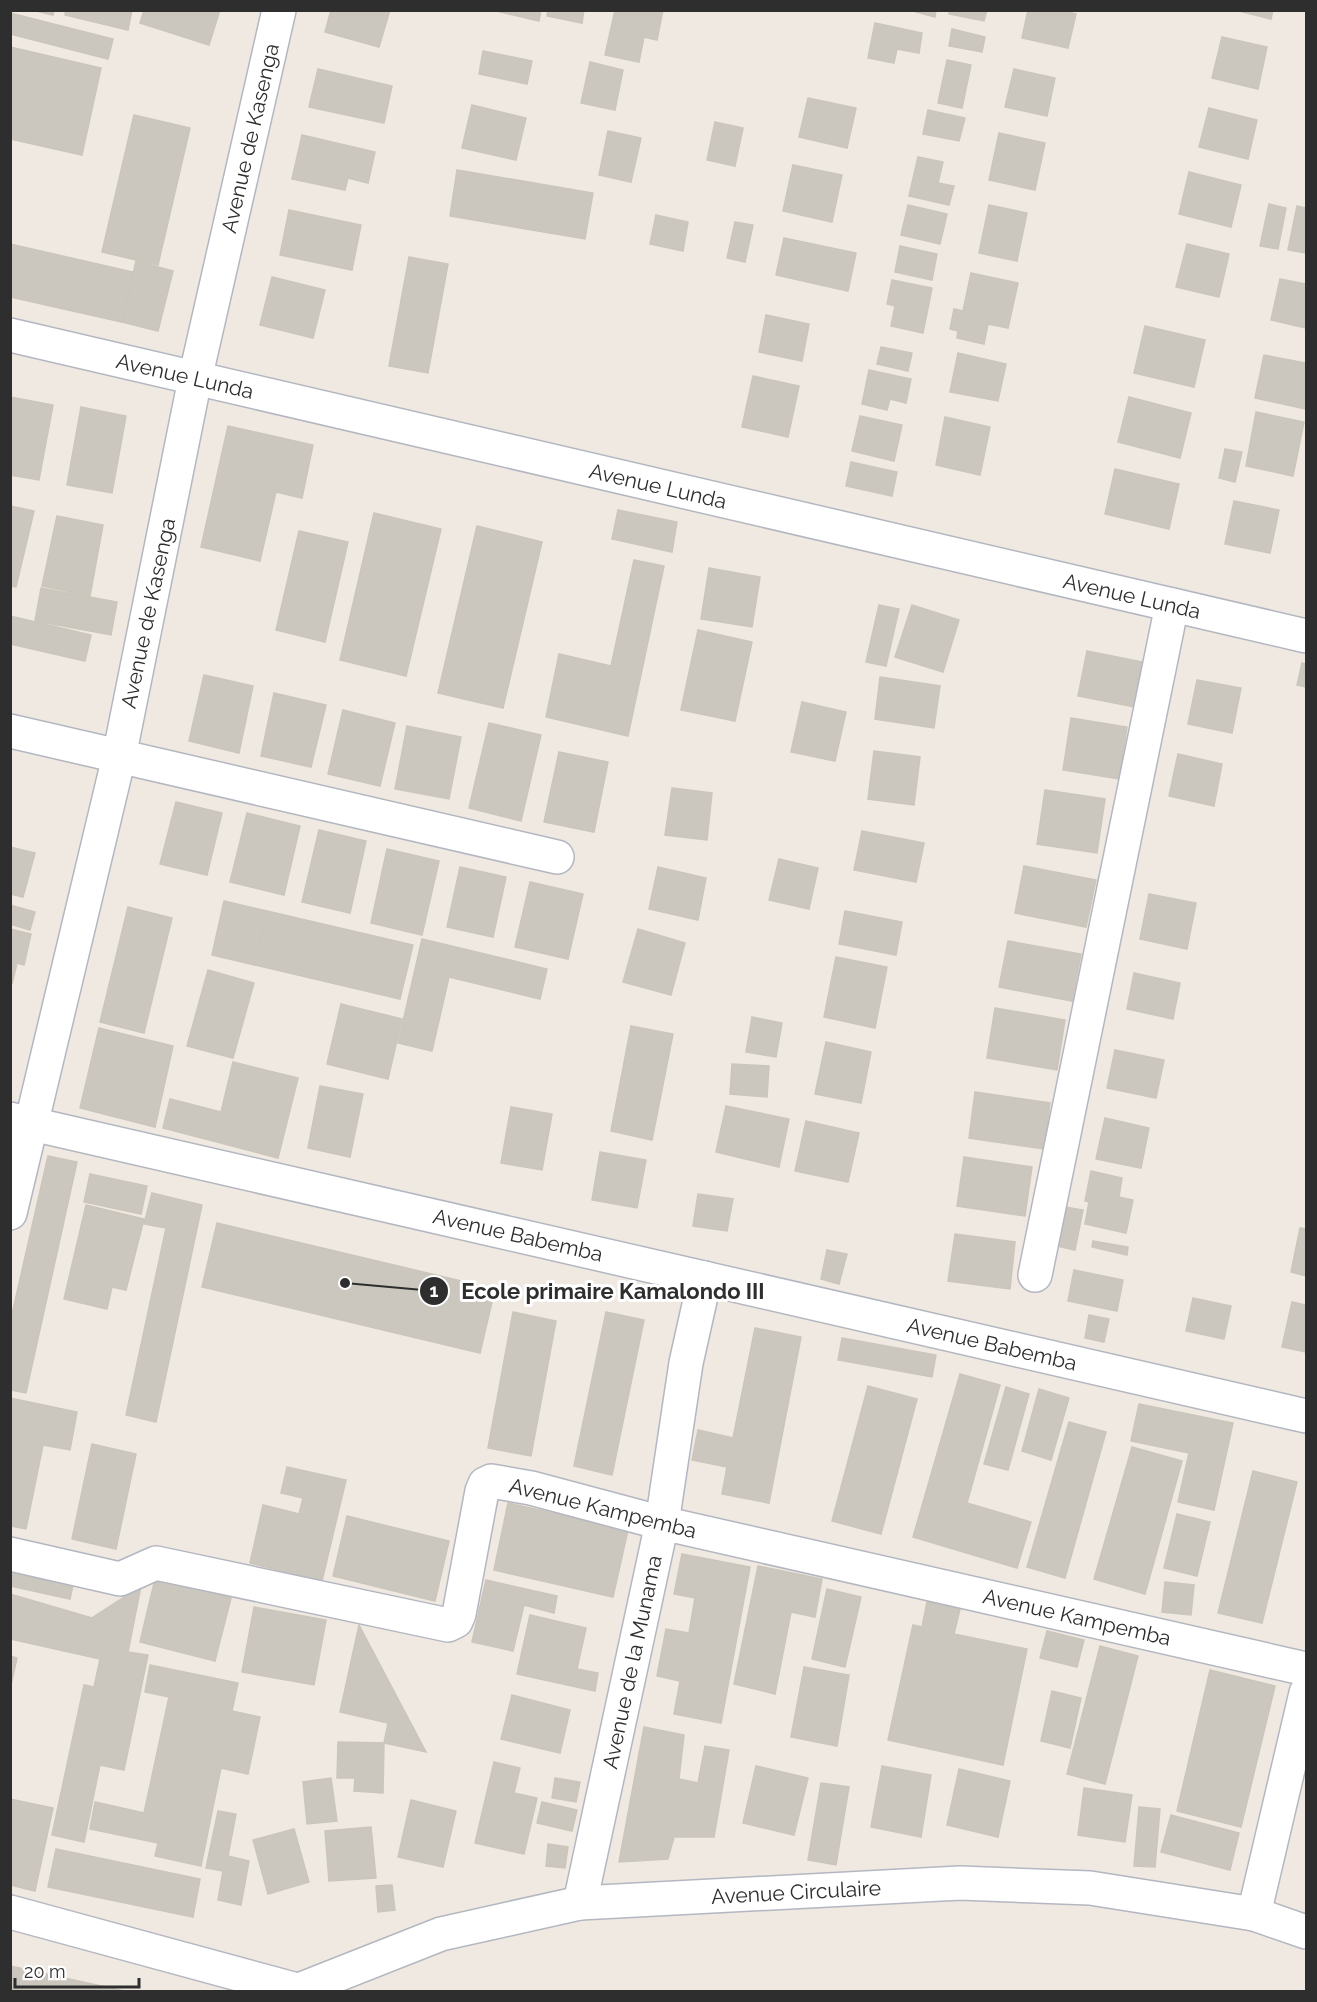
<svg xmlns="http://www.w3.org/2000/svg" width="1317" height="2002" font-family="Raleway,sans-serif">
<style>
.building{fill:#cbc7bf;stroke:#cbc5ba;stroke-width:1.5}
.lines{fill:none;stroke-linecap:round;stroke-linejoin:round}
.street-casing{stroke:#b4b7c1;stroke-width:36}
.secondary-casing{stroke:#b4b7c1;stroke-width:36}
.street{stroke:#fff;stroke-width:33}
.secondary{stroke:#fff;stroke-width:33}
.labels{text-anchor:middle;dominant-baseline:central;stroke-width:6;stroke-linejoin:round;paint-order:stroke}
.street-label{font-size:21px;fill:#2e2e2e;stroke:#fff}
.leader{fill:none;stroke:#2e2e2e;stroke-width:2}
.callout-dot{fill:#2e2e2e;stroke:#fff;stroke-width:2}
.mark-label{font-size:18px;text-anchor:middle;font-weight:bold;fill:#fff}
.callout-label{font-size:22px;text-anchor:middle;font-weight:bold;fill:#2e2e2e;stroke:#fff;stroke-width:6;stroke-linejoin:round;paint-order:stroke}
</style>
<rect width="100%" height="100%" fill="#efe9e1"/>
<g class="building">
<path d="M32,10H54L53,15Z"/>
<path d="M66,10H132L128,30L65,15Z"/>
<path d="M144,10H220L209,45L140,23Z"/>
<path d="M331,10H390L379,47L325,32Z"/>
<path d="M492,10H541L539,21Z"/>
<path d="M548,10H584L582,23L547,16Z"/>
<path d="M615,10H663L657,40L644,37L639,62L605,55Z"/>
<path d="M909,10H936L935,17Z"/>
<path d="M950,10H987L984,21L949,14Z"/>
<path d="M1028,10H1062L1076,14L1068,48L1022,38Z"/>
<path d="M1235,10H1273L1271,19Z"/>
<path d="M10,13L113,39L108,59L10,34Z"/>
<path d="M875,23L922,33L919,53L897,49L894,63L868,58Z"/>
<path d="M952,29L985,37L982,52L949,46Z"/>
<path d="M1222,37L1267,47L1258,89L1212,78Z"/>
<path d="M10,47L101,68L82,155L10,139Z"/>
<path d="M483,51L532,61L527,84L479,74Z"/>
<path d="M947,60L971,65L962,108L938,103Z"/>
<path d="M590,62L623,70L615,110L581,103Z"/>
<path d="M318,69L392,86L384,123L309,107Z"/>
<path d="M1014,69L1055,78L1047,116L1005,107Z"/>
<path d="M808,98L856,108L847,148L799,137Z"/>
<path d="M472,105L526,118L516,160L462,148Z"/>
<path d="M1209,108L1257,120L1248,159L1199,147Z"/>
<path d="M928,110L965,118L959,141L923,134Z"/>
<path d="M134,115L190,128L158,265L102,252Z"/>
<path d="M715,122L743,128L735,166L707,160Z"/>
<path d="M608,131L641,138L631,182L599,175Z"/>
<path d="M999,133L1045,143L1035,190L989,180Z"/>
<path d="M302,135L375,152L368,183L348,178L345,190L292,179Z"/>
<path d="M918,157L943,162L938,183L954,186L949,205L909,196Z"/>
<path d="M793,165L842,175L832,222L783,211Z"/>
<path d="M457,170L593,193L585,239L450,216Z"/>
<path d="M1189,172L1241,185L1231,227L1179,214Z"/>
<path d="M1269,204L1286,208L1278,249L1260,246Z"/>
<path d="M908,205L947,214L940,244L901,235Z"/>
<path d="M989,205L1027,213L1017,261L979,253Z"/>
<path d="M1297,206L1306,208V253L1288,250Z"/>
<path d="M289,210L361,225L352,270L280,255Z"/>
<path d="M656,215L688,222L683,251L650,244Z"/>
<path d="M735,222L753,225L745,262L727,258Z"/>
<path d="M784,238L856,253L848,291L776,275Z"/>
<path d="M10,244L133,272L122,322L10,297Z"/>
<path d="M1187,244L1229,254L1219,297L1176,287Z"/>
<path d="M900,246L937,254L932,280L895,272Z"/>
<path d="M409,257L448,264L428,373L389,366Z"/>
<path d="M136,261L173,271L158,331L122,322Z"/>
<path d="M971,273L1018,283L1008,328L988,324L984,344L957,338L958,331L950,329L954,309L963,311Z"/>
<path d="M272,277L325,290L313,338L260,325Z"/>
<path d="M1280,279L1306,284V328L1271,320Z"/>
<path d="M892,280L932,288L923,333L891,326L895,306L887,304Z"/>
<path d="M766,315L809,324L802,361L759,352Z"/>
<path d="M1145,326L1205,340L1194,387L1134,373Z"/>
<path d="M881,347L912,353L908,371L877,364Z"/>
<path d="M958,353L1006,364L998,401L950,392Z"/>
<path d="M1264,355L1306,363V409L1255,398Z"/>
<path d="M869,370L911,379L906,403L890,399L887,410L862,404Z"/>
<path d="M753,376L799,386L788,437L742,427Z"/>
<path d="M10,397L53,405L39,480L10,475Z"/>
<path d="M1129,397L1191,413L1180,458L1118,442Z"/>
<path d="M81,407L126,416L112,493L67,485Z"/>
<path d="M1256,412L1304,422L1293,476L1246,466Z"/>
<path d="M860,416L902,425L894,461L852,451Z"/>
<path d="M945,417L990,427L980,475L936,465Z"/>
<path d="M228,426L313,445L302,498L276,492L260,561L201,547Z"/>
<path d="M1225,449L1242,452L1235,482L1219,478Z"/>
<path d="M851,462L897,472L892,496L846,486Z"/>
<path d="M1115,469L1179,484L1169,529L1105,514Z"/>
<path d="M1234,501L1279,510L1270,553L1225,544Z"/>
<path d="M10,506L34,511L16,587L10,586Z"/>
<path d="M618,510L677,522L672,552L612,539Z"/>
<path d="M374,513L441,529L406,676L340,660Z"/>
<path d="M57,516L103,525L90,596L42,586Z"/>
<path d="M477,526L542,542L503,708L438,693Z"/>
<path d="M299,531L348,542L325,642L276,630Z"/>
<path d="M634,560L664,566L628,736L546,717L559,654L611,666Z"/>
<path d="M709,568L760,577L752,627L701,619Z"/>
<path d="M41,588L117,602L111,635L35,621Z"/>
<path d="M879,605L899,609L886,666L866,662Z"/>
<path d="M912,605L959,620L943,672L895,657Z"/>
<path d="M10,616L91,635L85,661L10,644Z"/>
<path d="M698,630L752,642L735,721L681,710Z"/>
<path d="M1087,651L1143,662L1135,707L1078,696Z"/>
<path d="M1302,663L1306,664V687L1297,685Z"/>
<path d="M204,675L253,686L239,753L189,741Z"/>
<path d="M880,677L940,686L934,728L875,719Z"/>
<path d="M1197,680L1241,688L1232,733L1188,724Z"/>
<path d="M274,693L326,705L311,767L261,756Z"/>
<path d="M802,702L846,712L835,761L791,752Z"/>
<path d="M343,710L395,723L380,786L328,774Z"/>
<path d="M1071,718L1127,727L1119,779L1063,770Z"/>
<path d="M489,723L541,735L521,821L469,808Z"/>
<path d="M407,726L461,737L449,799L395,789Z"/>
<path d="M874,751L920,757L914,805L868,799Z"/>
<path d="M559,752L608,762L594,832L544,822Z"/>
<path d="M1178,754L1222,764L1214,806L1169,796Z"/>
<path d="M672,788L712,793L707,840L665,835Z"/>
<path d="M1045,790L1105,799L1097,853L1037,844Z"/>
<path d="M176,802L222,813L207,875L160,864Z"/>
<path d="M247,813L300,826L284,895L230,882Z"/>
<path d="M319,830L366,841L350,913L302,902Z"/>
<path d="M862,831L924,843L916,882L854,870Z"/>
<path d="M10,847L35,853L23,897L10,894Z"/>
<path d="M387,849L439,861L422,935L371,923Z"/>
<path d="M779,859L818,868L809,909L769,900Z"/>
<path d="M1024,866L1096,880L1086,927L1015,913Z"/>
<path d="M460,867L506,877L493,937L447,927Z"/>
<path d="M658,867L706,878L698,920L649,909Z"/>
<path d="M530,882L583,894L568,959L515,947Z"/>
<path d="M1149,894L1196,903L1187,949L1140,939Z"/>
<path d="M224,901L267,911L255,965L212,955Z"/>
<path d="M10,905L35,912L30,930L10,924Z"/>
<path d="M128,907L172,918L144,1033L100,1022Z"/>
<path d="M267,911L413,945L400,999L255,965Z"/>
<path d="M845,911L902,922L896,955L839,944Z"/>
<path d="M10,929L31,934L24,965L17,963L12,984Z"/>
<path d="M638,929L685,943L671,995L623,982Z"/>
<path d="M422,939L547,969L540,999L449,977L432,1051L398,1043Z"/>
<path d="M1008,941L1081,954L1072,1001L999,987Z"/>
<path d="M836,957L887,967L875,1028L824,1017Z"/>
<path d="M208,970L254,983L233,1058L187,1046Z"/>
<path d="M1134,973L1180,983L1173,1019L1127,1009Z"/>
<path d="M341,1004L402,1019L388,1079L327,1064Z"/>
<path d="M995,1008L1065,1020L1057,1070L987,1058Z"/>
<path d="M752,1017L782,1023L776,1057L746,1052Z"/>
<path d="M631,1026L673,1034L652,1140L611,1131Z"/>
<path d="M99,1028L173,1046L155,1127L80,1108Z"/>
<path d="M826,1042L871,1052L861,1103L815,1094Z"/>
<path d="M1115,1050L1164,1060L1156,1098L1107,1088Z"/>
<path d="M233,1062L298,1078L278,1158L163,1128L170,1099L221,1112Z"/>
<path d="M732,1064L769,1066L767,1097L730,1094Z"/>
<path d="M320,1086L363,1094L350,1157L308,1148Z"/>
<path d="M975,1092L1050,1103L1044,1149L969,1138Z"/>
<path d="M726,1106L789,1119L779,1167L716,1152Z"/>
<path d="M511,1107L552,1114L542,1170L501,1163Z"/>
<path d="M1105,1118L1149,1128L1141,1168L1096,1159Z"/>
<path d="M806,1121L859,1133L848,1182L795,1171Z"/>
<path d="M600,1152L646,1160L637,1208L592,1200Z"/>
<path d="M48,1156L77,1162L26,1393L10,1390V1323Z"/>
<path d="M964,1157L1032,1167L1025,1216L957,1206Z"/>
<path d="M1091,1171L1122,1178L1119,1197L1133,1200L1126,1233L1085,1224L1089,1202L1085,1201Z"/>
<path d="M90,1174L147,1186L141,1214L84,1202Z"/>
<path d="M152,1193L202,1205L156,1422L126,1415L166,1228L144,1224Z"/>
<path d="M698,1194L733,1199L727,1231L693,1226Z"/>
<path d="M86,1205L144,1219L126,1290L112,1287L107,1309L64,1299Z"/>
<path d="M1065,1207L1083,1210L1075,1250L1057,1246Z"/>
<path d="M217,1223L495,1289L480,1353L202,1287Z"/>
<path d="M1300,1228L1306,1229V1276L1291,1272Z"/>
<path d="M955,1234L1015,1242L1010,1289L948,1281Z"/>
<path d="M1093,1241L1128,1247L1127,1255L1092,1247Z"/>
<path d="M827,1250L847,1254L839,1284L821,1279Z"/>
<path d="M1074,1270L1123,1280L1117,1311L1068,1301Z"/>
<path d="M1193,1298L1231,1306L1224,1339L1186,1331Z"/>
<path d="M1292,1302L1306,1305V1352L1282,1347Z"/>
<path d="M513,1312L556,1321L531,1456L488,1448Z"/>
<path d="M606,1312L644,1320L612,1475L574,1466Z"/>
<path d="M1089,1315L1109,1319L1104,1342L1085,1338Z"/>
<path d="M755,1328L801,1337L769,1503L722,1494L727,1467L692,1460L698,1430L733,1438Z"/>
<path d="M842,1338L936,1355L932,1377L838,1360Z"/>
<path d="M960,1374L1000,1385L967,1503L1031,1522L1017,1568L913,1537Z"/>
<path d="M868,1386L917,1399L881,1534L832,1521Z"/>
<path d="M1006,1387L1029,1394L1008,1470L984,1464Z"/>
<path d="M1039,1389L1069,1398L1051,1460L1022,1451Z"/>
<path d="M10,1398L77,1412L70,1450L43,1445L26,1529L10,1526Z"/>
<path d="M1139,1404L1233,1423L1214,1510L1178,1502L1189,1453L1131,1441Z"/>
<path d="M1069,1422L1106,1432L1065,1578L1027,1567Z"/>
<path d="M92,1444L136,1454L116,1549L72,1539Z"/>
<path d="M1132,1447L1182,1461L1145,1594L1094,1579Z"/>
<path d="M287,1467L346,1480L322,1581L250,1563L263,1505L299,1514L303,1498L281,1493Z"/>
<path d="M1253,1471L1297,1482L1262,1623L1218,1613Z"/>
<path d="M508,1503L628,1530L613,1597L494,1570Z"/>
<path d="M1177,1514L1210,1522L1197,1576L1164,1568Z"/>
<path d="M347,1516L449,1541L435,1601L333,1576Z"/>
<path d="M682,1554L750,1567L721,1723L674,1714L680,1681L657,1676L666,1629L689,1633L695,1598L674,1594Z"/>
<path d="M10,1563L75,1576L70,1599L10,1586Z"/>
<path d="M758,1566L822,1579L815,1617L791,1612L775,1694L734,1684Z"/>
<path d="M155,1579L231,1598L215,1661L140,1642Z"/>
<path d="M486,1580L557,1596L554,1613L524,1605L513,1651L472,1642Z"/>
<path d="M1165,1582L1194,1585L1191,1615L1162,1612Z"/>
<path d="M141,1586L128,1652L148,1655L124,1770L100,1765L84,1842L52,1835L84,1685L94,1687L100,1659L10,1639V1594L92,1618Z"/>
<path d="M827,1589L861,1597L845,1667L812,1659Z"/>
<path d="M927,1602L960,1609L954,1634L1027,1649L1003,1765L888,1740L913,1625L922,1627Z"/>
<path d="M254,1607L326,1620L314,1685L242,1672Z"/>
<path d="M530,1615L586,1628L577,1669L598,1673L595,1691L517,1674Z"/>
<path d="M359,1625L426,1752L384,1743L388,1723L340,1712Z"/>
<path d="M1047,1631L1084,1640L1077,1667L1040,1658Z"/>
<path d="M1100,1646L1138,1656L1105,1784L1067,1774Z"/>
<path d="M10,1656L17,1658L10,1689Z"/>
<path d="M150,1665L238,1683L232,1711L260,1717L248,1774L221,1768L201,1866L155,1856L158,1843L90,1829L95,1802L144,1813L169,1697L145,1692Z"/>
<path d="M804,1667L849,1675L837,1746L791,1737Z"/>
<path d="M1210,1670L1275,1686L1241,1827L1177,1811Z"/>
<path d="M1052,1691L1081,1698L1070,1748L1041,1741Z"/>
<path d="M512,1695L570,1710L560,1753L501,1739Z"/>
<path d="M644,1727L684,1735L679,1779L698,1783L705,1746L729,1750L714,1837H674L668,1859L619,1862Z"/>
<path d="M338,1742L384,1743L383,1793L354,1791L355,1778H337Z"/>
<path d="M494,1762L520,1768L514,1793L537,1798L524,1854L475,1843Z"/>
<path d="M756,1766L808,1778L794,1835L743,1823Z"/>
<path d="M882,1766L931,1775L921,1837L871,1827Z"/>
<path d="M959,1769L1010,1781L998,1837L947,1825Z"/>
<path d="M331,1778L337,1821L307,1824L303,1782Z"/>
<path d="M555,1778L580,1782L576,1802L552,1798Z"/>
<path d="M821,1783L849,1787L836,1865L808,1860Z"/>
<path d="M1084,1788L1132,1795L1125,1842L1078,1835Z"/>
<path d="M10,1799L53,1808L35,1891L10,1885Z"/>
<path d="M411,1800L456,1811L443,1867L398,1857Z"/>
<path d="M542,1802L577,1810L572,1831L537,1823Z"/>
<path d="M1139,1807L1160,1809L1155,1867L1134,1866Z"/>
<path d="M218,1811L236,1814L228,1856L249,1861L241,1905L218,1900L223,1871L206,1868Z"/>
<path d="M1171,1815L1239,1833L1230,1870L1161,1852Z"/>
<path d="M371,1827L376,1878L329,1881L325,1831Z"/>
<path d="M294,1829L309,1882L268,1894L253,1840Z"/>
<path d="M548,1844L568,1847L565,1868L546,1866Z"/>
<path d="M56,1849L200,1879L193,1917L48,1887Z"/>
<path d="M392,1885L395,1910L378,1912L376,1886Z"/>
<path d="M10,1966L124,1991L10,1992Z"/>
</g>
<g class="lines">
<g class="street-casing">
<g id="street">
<path d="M10,335L1306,636"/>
<path d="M10,731L557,857"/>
<path d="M10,1213L119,757L195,379L279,10"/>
<path d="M1035,1275L1172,605"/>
<path d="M10,1554L120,1579L156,1563L448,1625L456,1621L459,1614L482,1491L485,1484L491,1481L531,1488L662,1523L1306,1669"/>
<path d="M580,1903L662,1523L686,1363L705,1278"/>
</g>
</g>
<g class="secondary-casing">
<g id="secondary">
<path d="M10,1119L1306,1416"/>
<path d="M10,1912L297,1990"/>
<path d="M1254,1914L1306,1693"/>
<path d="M294,1992L441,1934L580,1903L960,1883L1090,1888L1254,1914L1306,1932"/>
</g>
</g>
<use href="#street" class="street"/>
<use href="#secondary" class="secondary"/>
</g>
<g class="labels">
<g class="street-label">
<text transform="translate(250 138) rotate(-77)">Avenue de Kasenga</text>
<text transform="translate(185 376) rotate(13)">Avenue Lunda</text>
<text transform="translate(658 486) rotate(13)">Avenue Lunda</text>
<text transform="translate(1132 596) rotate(13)">Avenue Lunda</text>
<text transform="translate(148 613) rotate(-78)">Avenue de Kasenga</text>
<text transform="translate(518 1235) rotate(13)">Avenue Babemba</text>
<text transform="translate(992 1344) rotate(13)">Avenue Babemba</text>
<text transform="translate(603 1508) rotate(14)">Avenue Kampemba</text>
<text transform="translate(1077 1617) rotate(13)">Avenue Kampemba</text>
<text transform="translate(632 1662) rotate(-78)">Avenue de la Munama</text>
<text transform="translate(796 1892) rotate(-3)">Avenue Circulaire</text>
</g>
</g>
<path class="leader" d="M345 1283L434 1291"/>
<g class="callout-dot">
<circle cx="345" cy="1283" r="6"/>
<circle cx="434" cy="1291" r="15"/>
</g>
<g class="mark-label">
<text x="434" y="1297">1</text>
</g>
<g class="callout-label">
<text x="613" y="1299">Ecole primaire Kamalondo III</text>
</g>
<rect width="1317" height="2002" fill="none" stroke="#2e2e2e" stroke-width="24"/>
<path d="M15 1978v9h124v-9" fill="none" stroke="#2e2e2e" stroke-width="3"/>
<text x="24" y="1978" font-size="18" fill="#2e2e2e" stroke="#ffffff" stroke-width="4.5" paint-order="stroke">20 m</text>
</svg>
